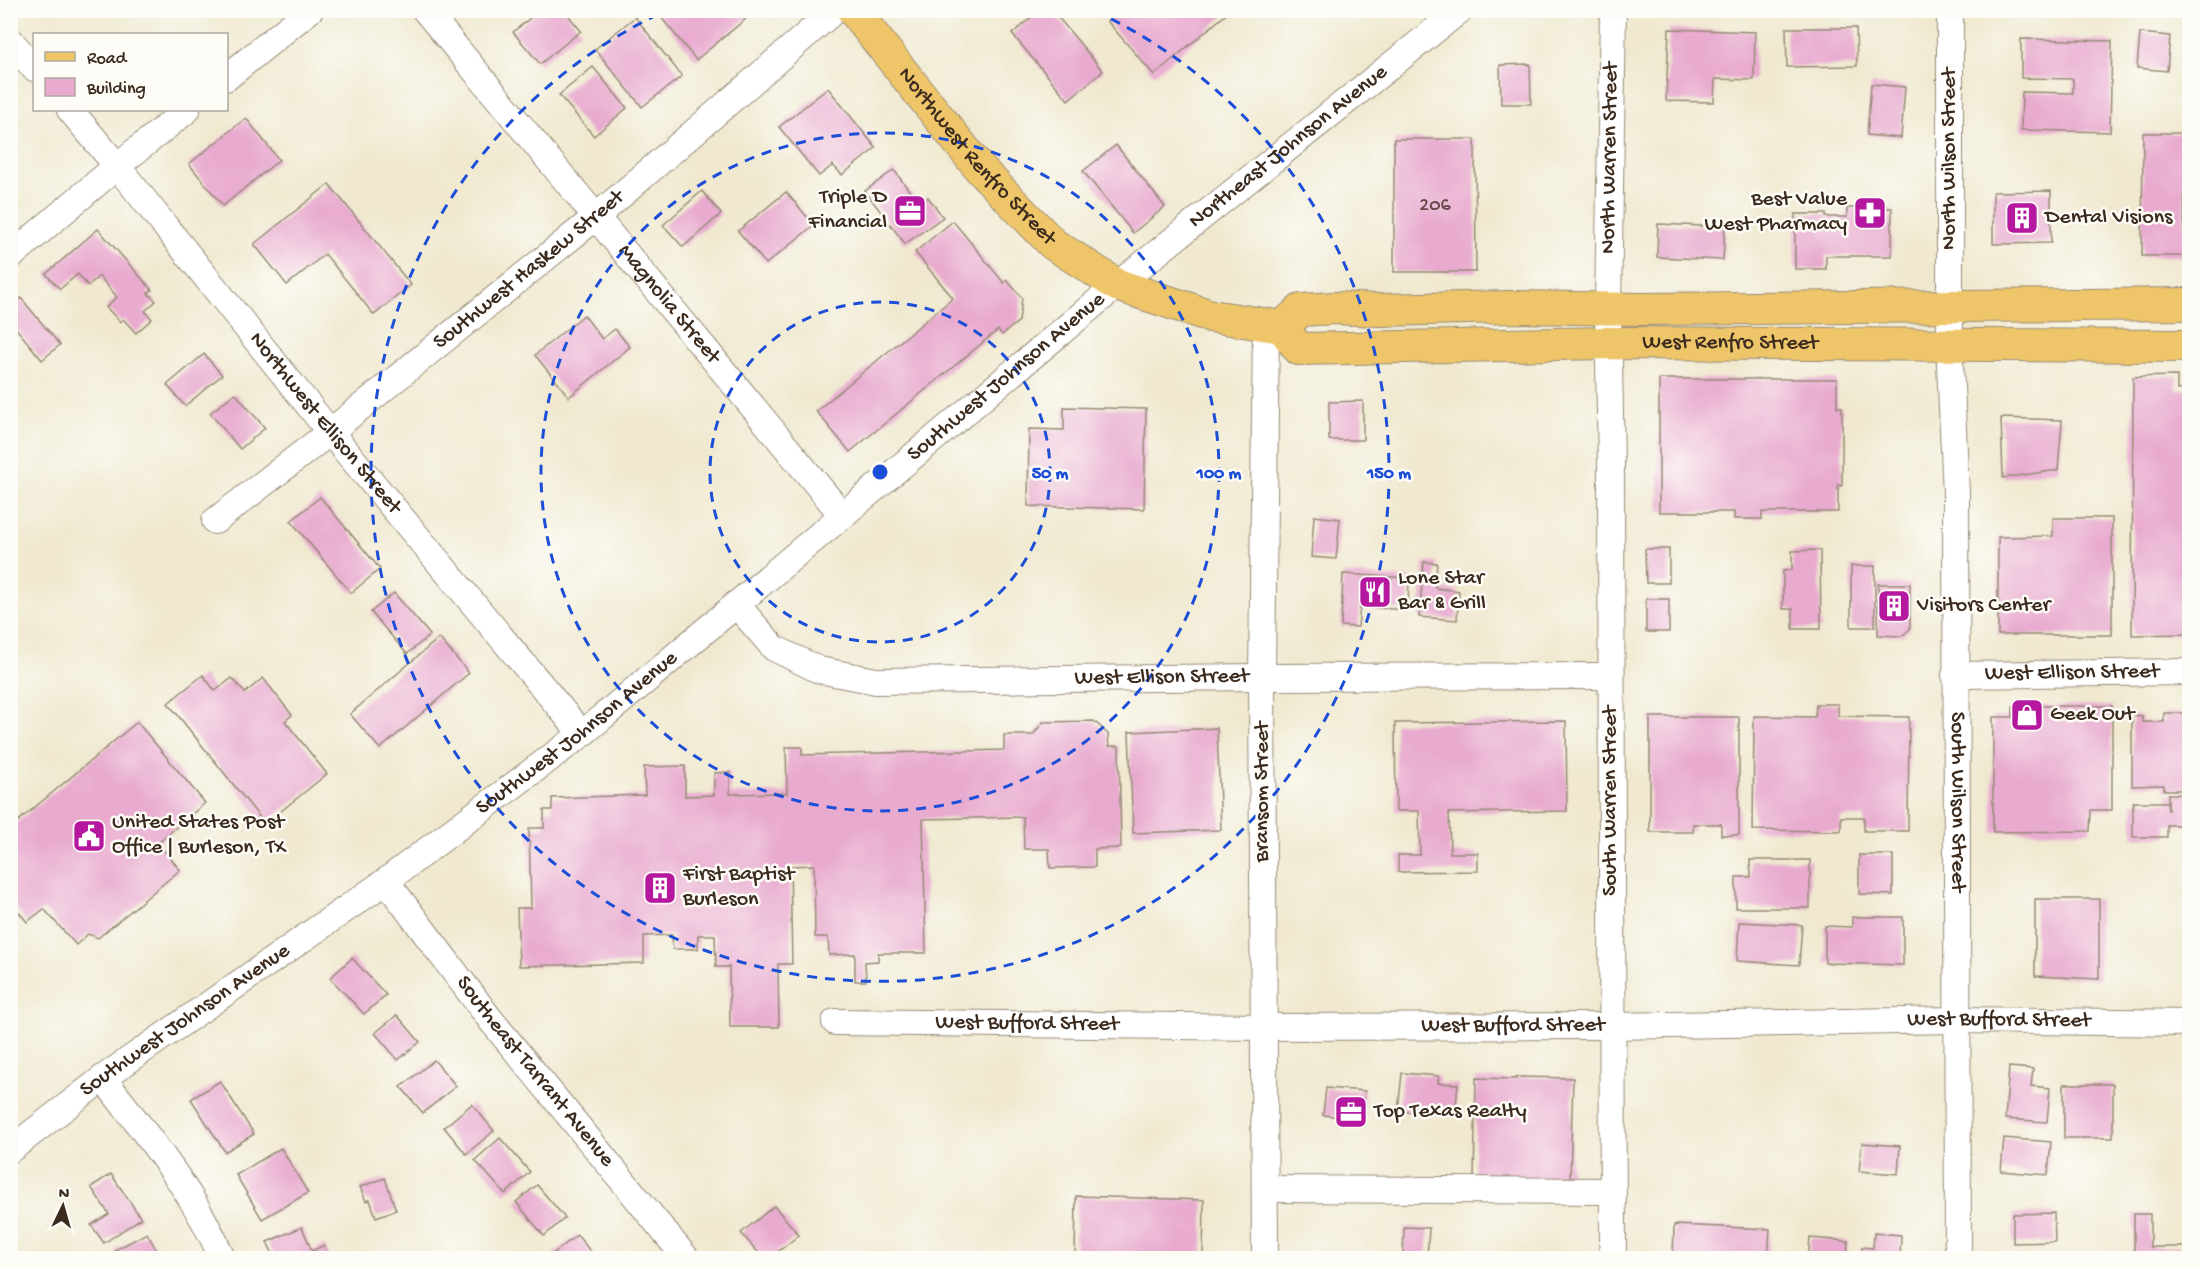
<svg xmlns="http://www.w3.org/2000/svg" width="2200" height="1269" font-family="'Gochi Hand',sans-serif">
<style>
.building{fill:#e8aacf}
.lines{fill:none;stroke-linecap:round;stroke-linejoin:round}
.minor-casing{stroke:#968a77;stroke-width:28}
.major-casing{stroke:#968a77;stroke-width:34}
.minor{stroke:#fff;stroke-width:26}
.major{stroke:#eec569;stroke-width:32}
.ring{fill:none;stroke:#1d4ed8;stroke-width:3;stroke-dasharray:10 8}
.labels{text-anchor:middle;dominant-baseline:central;stroke-width:5;stroke-linejoin:round;paint-order:stroke}
.number-label{font-size:20px;fill:#664a4a}
.street-label{font-size:22px;fill:#3b2a1e;stroke:#fdfcf7}
.poi-label{font-size:22px;fill:#3b2a1e;stroke:#fdfcf7;text-anchor:start}
.centre{fill:#1d4ed8;stroke:#fdfcf7;stroke-width:3}
.ring-label{font-size:18px;text-anchor:middle;font-weight:bold;fill:#1d4ed8;stroke:#fdfcf7;stroke-width:5;stroke-linejoin:round;paint-order:stroke}
</style>
<rect width="100%" height="100%" fill="#fdfcf7"/>
<filter id="ink" filterUnits="userSpaceOnUse"><feTurbulence type="fractalNoise" baseFrequency=".0167" numOctaves="2"/><feDisplacementMap in="SourceGraphic" scale="12" xChannelSelector="R" yChannelSelector="G"/><feConvolveMatrix kernelMatrix="1 2 1 2 8 2 1 2 1" color-interpolation-filters="sRGB"/></filter>
<filter id="wash" filterUnits="userSpaceOnUse"><feTurbulence type="fractalNoise" baseFrequency=".008" numOctaves="4" result="noise"/><feDisplacementMap in="SourceGraphic" scale="24" xChannelSelector="R" yChannelSelector="G"/><feGaussianBlur stdDeviation="1.35" result="paint"/><feColorMatrix in="noise" values="0 0 0 0 0 0 0 0 0 0 0 0 0 0 0 0 0 1.4 0 .05"/><feComposite in="paint" operator="in"/></filter>
<g filter="url(#wash)">
<rect width="100%" height="100%" fill="#f0e9d0"/>
<g id="blocks">
<g class="building">
<path d="M540,10H564L581,31L540,64L513,32Z"/>
<path d="M655,10H743L748,17L696,60Z"/>
<path d="M1040,10H1052L1103,71L1068,100L1012,34Z"/>
<path d="M1119,10H1231L1154,75L1107,21Z"/>
<path d="M635,17L682,76L642,107L595,49Z"/>
<path d="M1786,28H1856L1857,66L1787,67Z"/>
<path d="M1669,29L1755,32L1754,80L1715,79L1714,102L1666,101Z"/>
<path d="M2140,33L2170,36L2167,71L2137,68Z"/>
<path d="M2021,39L2112,41L2110,132L2021,130L2022,92L2073,93V79L2021,78Z"/>
<path d="M1530,64L1531,104H1501L1500,65Z"/>
<path d="M593,67L627,108L594,136L559,95Z"/>
<path d="M1871,84L1905,87L1901,138L1867,135Z"/>
<path d="M828,88L876,148L842,175L833,165L819,176L779,127Z"/>
<path d="M246,118L279,160L223,206L189,164Z"/>
<path d="M2143,133H2185L2184,256H2142Z"/>
<path d="M1394,139H1475L1476,272H1394Z"/>
<path d="M1116,145L1165,207L1133,233L1083,171Z"/>
<path d="M894,170L919,204L928,197L943,217L905,244L865,191Z"/>
<path d="M329,184L411,285L374,315L325,254L287,285L254,244Z"/>
<path d="M702,191L721,214L683,247L663,225Z"/>
<path d="M2051,191V243L1993,244V192Z"/>
<path d="M786,192L814,225L766,264L738,231Z"/>
<path d="M1847,208H1892V256H1826V269H1795V214H1826V217H1847Z"/>
<path d="M953,221L1004,283L1007,280L1022,298L1019,321L1002,335L998,330L850,452L816,411L953,298L915,252Z"/>
<path d="M1658,224L1725,227L1723,260L1657,257Z"/>
<path d="M98,229L152,290L148,293L156,301L145,311L152,319L136,333L123,319L120,322L106,307L117,297L99,276L88,286L78,274L60,289L46,274Z"/>
<path d="M21,298L60,345L42,360L10,321V306Z"/>
<path d="M584,315L602,339L615,329L630,347L569,397L535,355Z"/>
<path d="M204,354L222,375L185,406L167,385Z"/>
<path d="M2177,376V390L2190,389V634L2132,635L2133,377Z"/>
<path d="M1659,379H1837V407H1842V486L1838,485V512H1762V519H1734V512H1659Z"/>
<path d="M235,393L265,428L240,449L210,413Z"/>
<path d="M1363,401V440H1329V402Z"/>
<path d="M1064,407L1146,409L1144,509L1028,506L1029,429L1064,430Z"/>
<path d="M2001,418L2062,420L2058,470L2003,478Z"/>
<path d="M320,497L380,569L351,593L291,521Z"/>
<path d="M1314,516L1340,519L1336,559L1311,557Z"/>
<path d="M2053,518H2112V635H1998V537L2053,536Z"/>
<path d="M1645,549H1669V583H1646Z"/>
<path d="M1820,550L1821,629H1793V609H1783V571L1792,570V551Z"/>
<path d="M1424,562L1437,563L1435,588L1459,591L1457,620L1419,617Z"/>
<rect x="1851" y="566" width="24" height="61"/>
<path d="M1343,574L1409,578L1408,610L1360,607L1358,627L1341,626Z"/>
<path d="M1878,584H1910V629L1902,636L1878,635Z"/>
<path d="M394,593L430,635L407,654L371,612Z"/>
<rect x="1646" y="599" width="23" height="33"/>
<path d="M439,638L469,673L380,749L350,714Z"/>
<path d="M203,675L215,691L232,678L245,693L263,678L292,715L285,721L327,774L265,824L168,703Z"/>
<path d="M1816,704H1838V716L1909,717L1908,831H1864V817H1841V831L1753,830L1754,716L1815,717Z"/>
<path d="M2013,706H2112V810H2091L2090,831L1993,832V717H2013Z"/>
<path d="M2164,713H2190V790H2164V785L2132,786V715L2142,716V722H2164Z"/>
<path d="M1650,717H1739V835H1721V824H1693V832H1650Z"/>
<path d="M1094,721L1108,734L1109,746H1119L1121,848L1095,849V867L1050,868L1049,849H1024L1023,817L923,819L926,953H878V961L865,962L866,981H855V954L829,955L828,937H815L814,865L790,866L792,964H778L779,1027H730L729,967H716L715,935H698V949H673L672,935L644,936V963L519,966L517,908H531L529,828H544V810H552V798L645,795L644,767L685,766V796L714,795V773L730,772V794L787,793L786,747H802V755L1004,750V735H1033L1043,722Z"/>
<path d="M1566,721L1567,811L1449,813L1450,853H1478V871L1398,872V855H1420L1419,811H1396L1395,723Z"/>
<path d="M137,722L205,803L158,843L180,870L98,938L88,934L76,945L44,909L27,922L10,901V828Z"/>
<path d="M1217,728L1221,830L1133,833L1129,732Z"/>
<path d="M2168,794H2190V825H2167V837H2133V802H2167L2168,811Z"/>
<path d="M1859,855H1893V895L1859,894Z"/>
<path d="M1750,860H1810V908H1736V877H1751Z"/>
<path d="M2035,899H2099V979L2035,976Z"/>
<path d="M1852,917H1903V965L1825,963V926L1852,927Z"/>
<path d="M1739,922L1802,925L1799,965L1737,961Z"/>
<path d="M352,958L386,995L364,1014L330,978Z"/>
<path d="M397,1015L420,1042L398,1060L375,1033Z"/>
<path d="M434,1060L456,1086L423,1113L401,1087Z"/>
<path d="M2009,1067L2033,1069L2031,1086L2050,1088L2047,1122L2005,1119Z"/>
<path d="M1402,1073L1439,1076L1438,1083L1458,1084L1455,1116L1398,1111Z"/>
<path d="M1516,1077L1573,1078L1570,1180L1474,1178L1476,1078L1516,1079Z"/>
<path d="M220,1081L254,1134L225,1152L191,1099Z"/>
<rect x="2064" y="1084" width="49" height="54"/>
<path d="M1326,1088L1365,1091L1362,1119L1323,1115Z"/>
<path d="M472,1104L494,1131L466,1154L444,1127Z"/>
<path d="M500,1138L530,1172L505,1194L475,1160Z"/>
<path d="M2004,1138L2051,1142L2048,1175L2001,1171Z"/>
<path d="M1862,1143L1900,1146L1898,1174L1859,1171Z"/>
<path d="M281,1148L308,1193L262,1219L236,1175Z"/>
<path d="M111,1174L141,1218L104,1243L91,1225L109,1214L91,1187Z"/>
<path d="M385,1178L396,1210L376,1217L370,1200L366,1201L360,1187Z"/>
<path d="M537,1185L565,1218L544,1236L516,1202Z"/>
<path d="M1076,1196L1204,1200L1203,1258H1075Z"/>
<path d="M774,1206L799,1235L770,1258H763L741,1233Z"/>
<path d="M2054,1213L2055,1242L2013,1243V1214Z"/>
<path d="M2134,1214H2150V1247H2190V1258H2134Z"/>
<path d="M1674,1225L1770,1229L1768,1258H1673Z"/>
<path d="M302,1227L312,1251L324,1245L330,1258H275L267,1242Z"/>
<path d="M1404,1227L1429,1228L1427,1258H1403Z"/>
<path d="M147,1233L161,1258H120L115,1250Z"/>
<path d="M1874,1233L1901,1235L1900,1258H1861L1862,1247L1873,1248Z"/>
<path d="M577,1235L596,1258H556L553,1254Z"/>
<path d="M1810,1238L1848,1241L1847,1258H1808Z"/>
</g>
</g>
</g>
<g filter="url(#ink)">
<use href="#blocks" fill-opacity="0" stroke="#968a77" stroke-width="1.5"/>
<g class="lines">
<g class="minor-casing">
<g id="minor">
<path id="s1" d="M425,10L843,516"/>
<path id="s2" d="M1950,10V364L1956,494L1958,1258"/>
<path d="M10,40L34,68"/>
<path d="M226,78L310,10"/>
<path id="s3" d="M70,110L117,166L330,432L582,734"/>
<path d="M10,257L117,166L187,110"/>
<path id="s4" d="M215,521L330,432L596,217L835,10"/>
<path id="s5" d="M736,604L774,648L819,670L876,681L1262,677L1611,676"/>
<path id="s6" d="M1955,675L2190,672"/>
<path id="s7" d="M386,881L490,1019L686,1258"/>
<path id="s8" d="M835,1022L1264,1027L1611,1026L1957,1020L2190,1023"/>
<path d="M103,1078C147,1136 194,1191 222,1258"/>
<path id="s9" d="M10,1150L103,1078L386,881L582,734L1117,285L1460,10"/>
<path d="M1265,1189L1613,1191"/>
<path d="M1265,1258L1262,677L1266,325"/>
<path id="s10" d="M1613,1258L1611,466L1608,308L1613,10"/>
</g>
</g>
<g class="major-casing">
<g id="major">
<path id="s11" d="M853,10L980,169L1053,244L1117,285L1211,316L1282,327L1299,349L1608,343L2190,346"/>
<path d="M1282,327L1301,310L1335,308L1379,310L1509,307L1640,309L2190,304"/>
</g>
</g>
<use href="#minor" class="minor"/>
<use href="#major" class="major"/>
</g>
</g>
<g class="ring">
<circle cx="880" cy="472" r="170"/>
<circle cx="880" cy="472" r="339"/>
<path d="M1095 11A509 509 0 1 1 665 11"/>
</g>
<defs>
<g id="office-square" transform="scale(1.725)"><rect x="-9" y="-9" width="18" height="18" rx="4" fill="#b5179e" stroke="#fdfcf7"/><path d="M-6-3h4V-5.5h4V-3h4V5H-6ZM-1-4.5V-3h2v-1.5ZM-6 0V1H6V0Z" fill="#fff"/></g>
<g id="pharmacy-square" transform="scale(1.725)"><rect x="-9" y="-9" width="18" height="18" rx="4" fill="#b5179e" stroke="#fdfcf7"/><path d="M-2-6h4v4h4v4h-4v4h-4v-4h-4v-4h4Z" fill="#fff"/></g>
<g id="building-square" transform="scale(1.725)"><rect x="-9" y="-9" width="18" height="18" rx="4" fill="#b5179e" stroke="#fdfcf7"/><path d="M-4-6H4V6H1V3H-1V6H-4ZM-2.5-4.3h1.7v1.8h-1.7ZM.8-4.3h1.7v1.8H.8ZM-2.5-1h1.7V.8h-1.7ZM.8-1h1.7V.8H.8Z" fill="#fff"/></g>
<g id="restaurant-square" transform="scale(1.725)"><rect x="-9" y="-9" width="18" height="18" rx="4" fill="#b5179e" stroke="#fdfcf7"/><path d="M-5-6h1v4h1v-4h1v4h1v-4h1v5L-1.5 .5V6h-2V.5L-5-1ZM5-6V6H3V1.5H1.5Q1.5-4 5-6Z" fill="#fff"/></g>
<g id="shop-square" transform="scale(1.725)"><rect x="-9" y="-9" width="18" height="18" rx="4" fill="#b5179e" stroke="#fdfcf7"/><path d="M-5-2.5h2.3a2.7 3.5 0 0 1 5.4 0H5L5.5 6h-11ZM-1.5-2.5h3a1.5 2.3 0 0 0-3 0Z" fill="#fff"/></g>
<g id="civic-square" transform="scale(1.725)"><rect x="-9" y="-9" width="18" height="18" rx="4" fill="#b5179e" stroke="#fdfcf7"/><path d="M-.6-6.5H3V-4.5H.6V-3L4-1V1h2V6H-6V1h2V-1L-.6-3ZM-1.2 2.5V6h2.4V2.5Z" fill="#fff"/></g>
</defs>
<g fill-rule="evenodd">
<use href="#office-square" x="910" y="211"/>
<use href="#pharmacy-square" x="1870" y="213"/>
<use href="#building-square" x="2022" y="218"/>
<use href="#restaurant-square" x="1375" y="592"/>
<use href="#building-square" x="1894" y="606"/>
<use href="#shop-square" x="2027" y="715"/>
<use href="#civic-square" x="89" y="836"/>
<use href="#building-square" x="660" y="888"/>
<use href="#office-square" x="1351" y="1112"/>
</g>
<g class="labels">
<g class="number-label">
<text x="1435" y="206">206</text>
</g>
<g class="street-label">
<text stroke="none"><textPath href="#s9" startOffset="1626">Northeast Johnson Avenue</textPath></text>
<text stroke="none"><textPath href="#s11" startOffset="192">Northwest Renfro Street</textPath></text>
<text stroke="none"><textPath href="#s10" startOffset="1100">North Warren Street</textPath></text>
<text transform="translate(1950 159) rotate(-90)">North Wilson Street</text>
<text stroke="none"><textPath href="#s4" startOffset="402">Southwest Haskew Street</textPath></text>
<text stroke="none"><textPath href="#s1" startOffset="382">Magnolia Street</textPath></text>
<text stroke="none"><textPath href="#s11" startOffset="1014">West Renfro Street</textPath></text>
<text stroke="none"><textPath href="#s9" startOffset="1262">Southwest Johnson Avenue</textPath></text>
<text stroke="none"><textPath href="#s3" startOffset="404">Northwest Ellison Street</textPath></text>
<text stroke="none"><textPath href="#s6" startOffset="117">West Ellison Street</textPath></text>
<text stroke="none"><textPath href="#s5" startOffset="452">West Ellison Street</textPath></text>
<text stroke="none"><textPath href="#s9" startOffset="704">Southwest Johnson Avenue</textPath></text>
<text transform="translate(1263 792) rotate(-90)">Bransom Street</text>
<text transform="translate(1611 801) rotate(-90)">South Warren Street</text>
<text stroke="none"><textPath href="#s2" startOffset="792">South Wilson Street</textPath></text>
<text stroke="none"><textPath href="#s8" startOffset="1164">West Bufford Street</textPath></text>
<text stroke="none"><textPath href="#s9" startOffset="218">Southwest Johnson Avenue</textPath></text>
<text stroke="none"><textPath href="#s8" startOffset="192">West Bufford Street</textPath></text>
<text stroke="none"><textPath href="#s8" startOffset="678">West Bufford Street</textPath></text>
<text stroke="none"><textPath href="#s7" startOffset="242">Southeast Tarrant Avenue</textPath></text>
</g>
<g class="poi-label">
<text x="887" y="198" text-anchor="end">Triple D<tspan x="887" dy="25">Financial</tspan></text>
<text x="1847" y="200" text-anchor="end">Best Value<tspan x="1847" dy="25">West Pharmacy</tspan></text>
<text x="2045" y="218">Dental Visions</text>
<text x="1398" y="579">Lone Star<tspan x="1398" dy="25">Bar &amp; Grill</tspan></text>
<text x="1917" y="606">Visitors Center</text>
<text x="2050" y="715">Geek Out</text>
<text x="112" y="823">United States Post<tspan x="112" dy="25">Office | Burleson, TX</tspan></text>
<text x="683" y="875">First Baptist<tspan x="683" dy="25">Burleson</tspan></text>
<text x="1374" y="1112">Top Texas Realty</text>
</g>
</g>
<circle cx="880" cy="472" r="9" class="centre"/>
<g class="ring-label">
<text x="1050" y="478">50 m</text>
<text x="1219" y="478">100 m</text>
<text x="1389" y="478">150 m</text>
</g>
<rect width="2200" height="1269" fill="none" stroke="#fdfcf7" stroke-width="36"/>
<rect x="33" y="33" width="195" height="78" fill="#fdfcf7" stroke="#afa8a0" stroke-width="1.5"/>
<rect x="45" y="52" width="30" height="9" fill="#eec569" stroke="#afa8a0" stroke-width="1.5"/>
<text x="87" y="63" font-size="18" fill="#3b2a1e">Road</text>
<rect x="45" y="78" width="30" height="18" fill="#e8aacf" stroke="#afa8a0" stroke-width="1.5"/>
<text x="87" y="93" font-size="18" fill="#3b2a1e">Building</text>
<g transform="translate(63 1206) rotate(5)" stroke="#fdfcf7" stroke-width="4.5" paint-order="stroke">
<path d="M0-4.5L10 22L0 15L-10 22Z" fill="#3b2a1e"/>
<text y="-9" font-size="16" font-weight="bold" text-anchor="middle" fill="#3b2a1e">N</text>
</g>
</svg>
